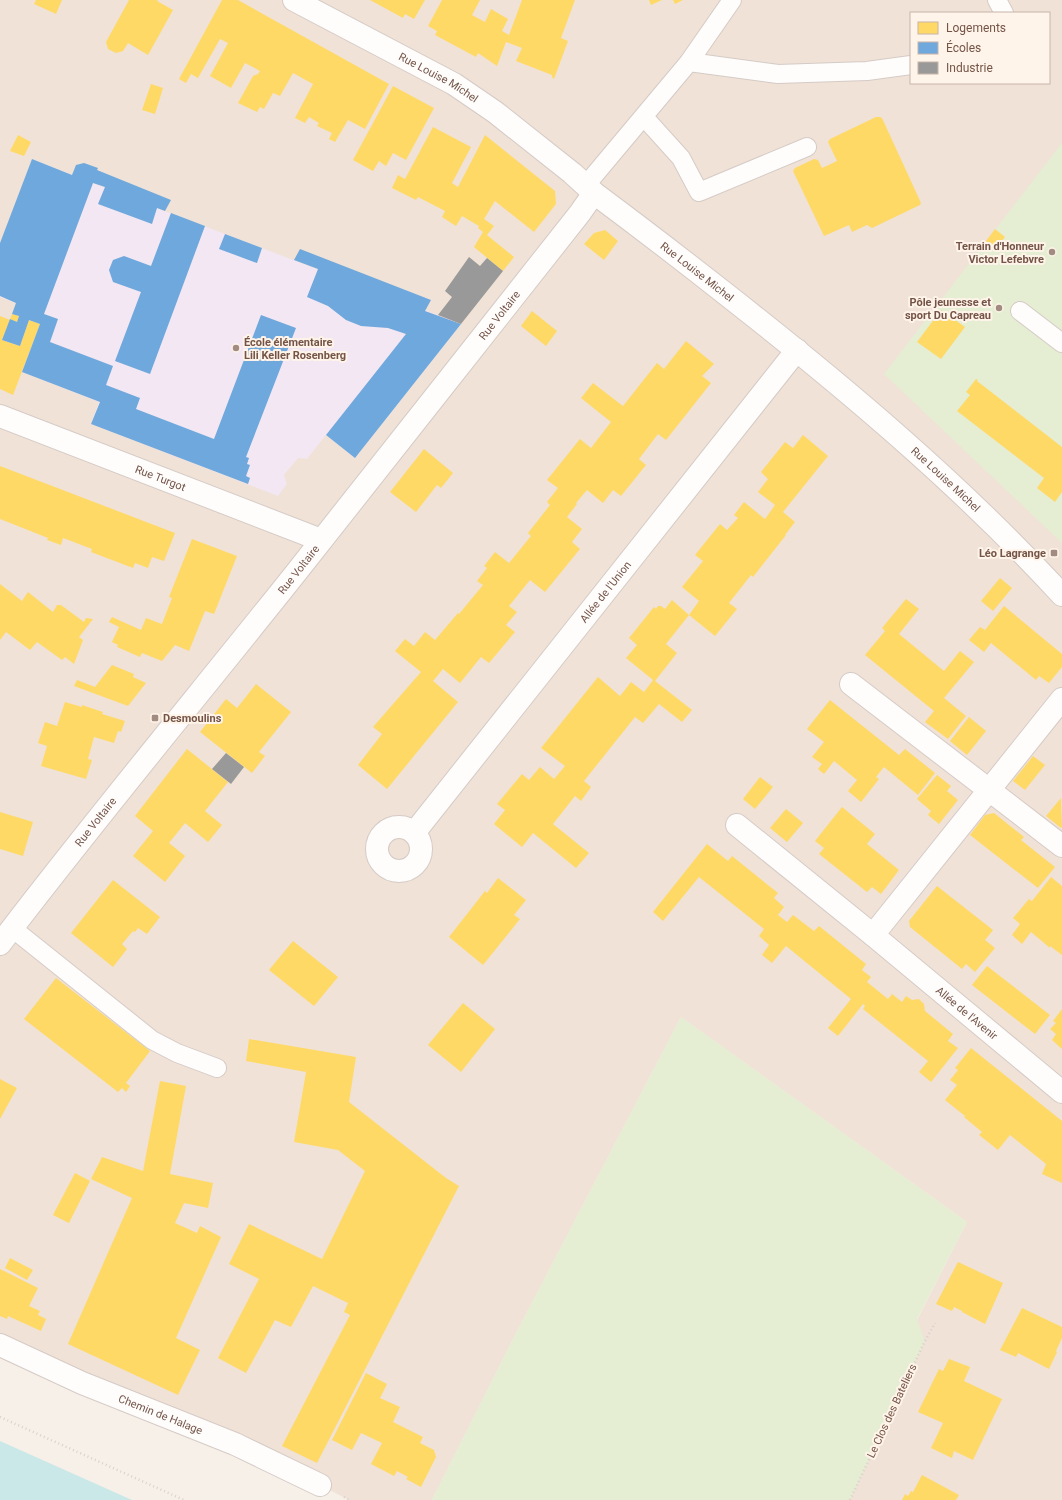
<svg xmlns="http://www.w3.org/2000/svg" width="1062" height="1500" font-family="Roboto,sans-serif">
<style>
.residential{fill:#f0e2d6;fill-rule:evenodd}
.education{fill:#f2e7f2}
.green{fill:#e5edd3}
.water{fill:#cae8e7}
.homes{fill:#ffd966}
.schools{fill:#6fa8dc}
.industry{fill:#999}
.lines{fill:none;stroke-linecap:round;stroke-linejoin:round}
.service-casing{stroke:#d5cbc6;stroke-width:20}
.minor-casing{stroke:#d5cbc6;stroke-width:24}
.tertiary-casing{stroke:#d5cbc6;stroke-width:24}
.path{stroke:#dad0cc;stroke-width:2.5;stroke-dasharray:1 3;stroke-linecap:butt}
.service{stroke:#fefdfc;stroke-width:18}
.minor{stroke:#fefdfc;stroke-width:22}
.tertiary{stroke:#fefdfc;stroke-width:22}
.poi-dot{fill:#a28b80;stroke:#fff4e9;stroke-width:1.5}
.labels{text-anchor:middle;dominant-baseline:central;stroke-width:4;stroke-linejoin:round;paint-order:stroke}
.street-label{font-size:11px;fill:#755448;stroke:#fff4e9}
.poi-label{font-size:11px;font-weight:bold;fill:#755448;stroke:#fff4e9;text-anchor:end}
</style>
<rect width="100%" height="100%" fill="#f7f0e9"/>
<path class="residential" d="M0,0H1062V1500H850L917,1320L967,1222L681,1017L512,1341L432,1500H349L320,1485L0,1345ZM911,13H1049V83H911Z"/>
<path class="education" d="M32,159L157,208L461,324L355,458L326,435L307,459L298,458L284,475L287,484L278,496L91,424L99,402L22,372L44,314L0,297V243Z"/>
<g class="green">
<path d="M1062,143V543L884,374Z"/>
<path d="M681,1017L967,1222L917,1319L925,1341L850,1500H432L512,1341Z"/>
</g>
<path class="water" d="M0,1441L132,1500H0Z"/>
<g class="homes">
<path d="M36,0H62L56,14L34,4Z"/>
<path d="M129,0H158L157,1L173,10L148,55L128,43L123,51L116,53L108,49L106,42Z"/>
<path d="M222,0H238L389,84L365,129L348,120L335,142L329,139L332,133L317,126L319,123L309,117L305,123L295,118L313,84L293,73L280,96L273,93L264,109L260,107L257,112L238,103L253,76L258,74L260,71L245,63L231,88L210,76L228,43L220,39L198,78L191,74L186,83L179,79Z"/>
<path d="M370,0H425L414,19L405,14L403,18Z"/>
<path d="M442,0H480L472,15L485,22L491,9L508,19L502,31L509,35L522,0H575L561,38L568,41L554,79L552,77V75L516,61L522,48L506,42L497,66L478,53L476,57L435,35L437,31L428,26Z"/>
<path d="M649,0H662L651,5Z"/>
<path d="M673,0H683L675,4Z"/>
<path d="M151,84L163,88L155,114L142,110Z"/>
<path d="M393,86L434,108L406,160L393,153L386,166L379,161L373,171L353,160Z"/>
<path d="M876,117H880L882,118L921,203L920,205L872,228L867,225L852,232L849,225L824,236L793,171L795,168L814,159L818,160L822,168L837,161L828,142L830,139Z"/>
<path d="M433,127L471,147L452,183L458,187L485,135L555,191L556,204L534,232L495,201L484,219L494,226L487,235L514,257L503,271L474,247L483,232L478,228L479,226L462,216L456,226L442,217L445,211L418,197L416,200L392,188L398,175L405,179Z"/>
<path d="M18,135L31,142L24,156L10,151Z"/>
<path d="M995,229L1005,237L996,249L986,241Z"/>
<path d="M605,230L618,241L604,260L584,244L594,233Z"/>
<path d="M941,310L965,327L941,359L917,342Z"/>
<path d="M532,311L557,331L546,346L521,326Z"/>
<path d="M12,314L19,316L17,322L10,319Z"/>
<path d="M0,316L10,320L2,340L20,346L29,320L40,324L13,395L0,389Z"/>
<path d="M686,341L714,364L702,376L711,383L666,440L658,434L639,459L646,465L621,496L613,490L603,503L587,490L576,503L577,504L567,517L582,529L572,542L580,549L545,592L530,580L509,606L517,612L506,625L515,632L489,663L481,657L460,683L443,669L433,681L458,702L387,789L358,765L382,734L373,727L421,672L395,651L405,639L414,646L425,632L435,640L458,613L459,614L483,585L477,581L487,568L484,566L495,552L509,563L531,536L528,533L550,505L547,502L558,488L547,480L580,439L591,448L611,422L581,398L593,383L623,406L657,363L664,369Z"/>
<path d="M976,379L978,380L977,381L1062,447V492L1055,502L1037,488L1044,478L957,411L970,395L966,392Z"/>
<path d="M803,435L828,456L783,512L795,522L785,535H786L753,577L751,575L729,603L737,609L715,636L689,615L699,601L682,587L703,561L695,555L720,524L727,530L738,518L734,515L744,502L765,519L775,505L758,492L768,479L761,472L785,442L793,448Z"/>
<path d="M424,449L453,473L441,488L437,485L416,512L390,492Z"/>
<path d="M0,466L175,533L164,561L152,557L148,568L135,563L133,568L91,552L92,549L63,538L61,545L47,540L48,538L0,519Z"/>
<path d="M192,539L237,556L214,614L205,611L189,651L175,645L162,661L142,653L140,657L117,647L118,645L112,642L119,627L109,622L112,617L141,630L146,618L162,624L172,598L169,597Z"/>
<path d="M1000,578L1012,588L993,611L981,601Z"/>
<path d="M0,584L22,601L28,592L53,612L57,605H61L84,622L86,618L93,619L79,637L83,640L74,664L65,657L62,660L37,642L30,650L6,632L0,640Z"/>
<path d="M906,599L919,609L899,634L944,671L960,651L974,662L944,698L966,716L948,739L925,722L934,711L865,655L885,631L882,628Z"/>
<path d="M672,600L689,615L666,644L677,653L655,681L692,710L682,722L659,704L643,723L635,717L584,781L591,787L581,801L575,796L553,824L589,853L576,868L533,833L522,847L494,824L505,810L497,804L522,774L529,780L540,767L554,779L565,766L541,748L598,677L620,696L631,682L644,692L653,680L626,658L637,645L629,638L654,607L656,609L658,606H661L665,609Z"/>
<path d="M1004,606L1062,654V667L1049,683L1039,676L1036,680L991,643L984,652L969,640L980,627L985,630Z"/>
<path d="M112,665L134,674L133,677L146,683L128,706L74,686L77,680L95,687Z"/>
<path d="M256,684L291,712L259,752L265,756L252,773L200,732L226,699L237,708Z"/>
<path d="M830,700L899,755L905,749L935,773L918,795L884,767L876,777L879,779L861,802L848,791L857,780L834,761L824,774L818,769L822,764L812,757L824,742L807,729Z"/>
<path d="M65,702L82,707V705L103,712L102,714L125,721L121,732L118,731L114,743L94,737L88,759L92,760L86,779L41,766L47,746L38,743L45,722L57,726Z"/>
<path d="M969,717L986,731L967,755L950,741Z"/>
<path d="M187,749L228,782L205,811L222,825L208,842L185,823L169,843L185,856L165,882L133,856L153,831L135,816Z"/>
<path d="M1033,756L1045,765L1025,790L1013,781Z"/>
<path d="M937,775L951,786L947,791L958,800L939,824L928,815L931,811L917,799Z"/>
<path d="M760,777L773,787L755,809L743,799Z"/>
<path d="M1061,798L1062,827L1061,828L1046,816Z"/>
<path d="M842,807L875,834L867,844L899,870L881,894L872,887L867,892L819,854L824,848L815,841Z"/>
<path d="M786,809L803,823L787,842L770,828Z"/>
<path d="M0,812L33,822L23,856L0,849Z"/>
<path d="M994,813L1024,837L1021,840L1055,867L1038,888L970,835L985,815Z"/>
<path d="M707,844L728,861L732,856L778,893L774,898L784,907L778,915L787,922L793,915L814,931L819,926L866,964L862,970L871,977L867,982L888,999L892,994L902,1002L906,996L912,1000L919,999L924,1004L925,1011L953,1034L948,1041L958,1048L931,1082L919,1072L928,1061L863,1009L865,1006L863,1004L838,1036L828,1028L851,999L786,946L772,963L762,955L769,945L759,936L764,929L699,877L663,921L653,912Z"/>
<path d="M1051,877L1062,886V955L1050,946V948L1031,932L1022,944L1012,935L1020,924L1013,918L1029,899L1032,901Z"/>
<path d="M498,878L526,900L514,915L520,919L483,965L449,937L485,891L487,893Z"/>
<path d="M113,880L160,917L147,934L138,928L135,932L133,931L122,944L127,949L113,967L71,933Z"/>
<path d="M937,886L993,930L985,940L995,948L975,972L966,964L962,969L910,927L909,921Z"/>
<path d="M293,941L338,977L314,1006L269,970Z"/>
<path d="M987,966L1050,1015L1035,1034L972,985Z"/>
<path d="M56,978L150,1051L126,1083L130,1086L126,1092L122,1088L118,1092L24,1019Z"/>
<path d="M463,1003L495,1029L461,1072L428,1045Z"/>
<path d="M1062,1009V1049L1052,1040L1056,1034L1050,1029L1056,1023L1053,1021Z"/>
<path d="M249,1039L356,1057L349,1102L446,1178L459,1186L317,1463L282,1446L350,1315L344,1312L348,1303L313,1286L291,1327L275,1320L246,1373L218,1358L259,1279L229,1264L249,1224L322,1259L365,1171L338,1150L294,1142L306,1072L246,1061Z"/>
<path d="M971,1048L1062,1121V1183L1042,1174L1046,1164L1010,1135L998,1150L979,1135L982,1132L964,1117L965,1116L945,1100L957,1085L950,1080L958,1070L955,1068Z"/>
<path d="M0,1079L17,1088L0,1119Z"/>
<path d="M160,1081L186,1086L170,1174L213,1183L208,1208L184,1203L175,1223L197,1233L200,1226L221,1237L176,1338L200,1350L178,1395L68,1344L132,1198L91,1179L102,1157L143,1171Z"/>
<path d="M75,1173L90,1181L69,1223L53,1215Z"/>
<path d="M10,1258L33,1270L27,1280L5,1268Z"/>
<path d="M958,1262L1003,1283L985,1324L962,1312V1311L954,1307L952,1311L936,1304Z"/>
<path d="M0,1269L38,1288L29,1306L40,1311L38,1315L46,1319L41,1331L8,1316L7,1319L0,1316Z"/>
<path d="M1022,1308L1062,1327V1338L1056,1351L1057,1352L1049,1369L1018,1353L1016,1357L1000,1350Z"/>
<path d="M949,1359L970,1367L964,1381L1002,1399L973,1460L954,1451L952,1458L931,1448L943,1423L918,1412L939,1369L943,1371Z"/>
<path d="M366,1373L387,1384L380,1398L400,1407L393,1422L423,1437L420,1443L434,1450L436,1457L421,1487L406,1479L408,1477L397,1471L394,1476L371,1464L382,1443L361,1433L352,1450L332,1440Z"/>
<path d="M922,1475L959,1495L956,1500H902L905,1494L908,1496L911,1491L913,1492Z"/>
</g>
<g class="schools">
<path d="M32,159L72,175L76,165L84,163L98,168L97,170L171,200L165,211L157,208L152,224L98,204L105,187L93,183L44,314L58,319L50,342L113,366L106,385L140,398L136,409L214,439L261,315L296,328L246,457L249,458L247,464L250,465L246,476L250,478L248,484L91,424L100,402L22,372L40,324L29,320L20,346L2,340L10,319L17,322L19,316L12,314L16,303L0,296V243Z"/>
<path d="M171,213L205,226L150,374L115,361L141,292L113,282L109,270L113,260L124,256L151,266Z"/>
<path d="M225,234L262,248L257,263L219,249Z"/>
<path d="M300,249L431,300L425,311L461,324L355,458L326,435L406,334L388,328L361,326L346,320L328,306L307,297L318,269L294,260Z"/>
</g>
<g class="industry">
<path d="M469,257L480,266L487,258L503,271L461,324L438,315L452,297L445,291Z"/>
<path d="M226,753L244,767L231,784L212,769Z"/>
</g>
<g class="lines">
<g class="service-casing">
<g id="service">
<path d="M997,0L1004,13"/>
<path d="M689,62L778,74L867,71L911,65"/>
<path d="M644,117L681,158L699,192L807,147"/>
<path d="M586,185L689,62L732,0"/>
<path d="M1020,311L1062,343"/>
<path d="M12,928L152,1040L177,1053L217,1068"/>
</g>
</g>
<g class="minor-casing">
<g id="minor">
<path id="s1" d="M0,416L321,540"/>
<path d="M851,684L1062,846"/>
<path id="s2" d="M737,825L873,935L1062,1092"/>
<circle cx="399" cy="849" r="22"/>
<path id="s3" d="M414,833L797,350"/>
<path d="M873,935L1062,699"/>
<path id="s4" d="M0,1345L82,1383L235,1444L320,1485"/>
</g>
</g>
<g class="tertiary-casing">
<g id="tertiary">
<path id="s5" d="M294,0L454,84L495,112L572,173L594,193C637,225 680,258 722,291C842,385 959,483 1062,595"/>
<path id="s6" d="M0,944C96,818 197,697 295,574C390,454 485,333 580,213L594,193"/>
</g>
</g>
<g class="path">
<path d="M0,1417L184,1500"/>
<path d="M344,1497L349,1500"/>
<path d="M850,1500L925,1341L935,1323"/>
</g>
<use href="#service" class="service"/>
<use href="#minor" class="minor"/>
<use href="#tertiary" class="tertiary"/>
</g>
<g class="poi-dot">
<circle cx="1052" cy="252" r="4"/>
<circle cx="999" cy="308" r="4"/>
<circle cx="236" cy="348" r="4"/>
<rect x="1050" y="549" width="8" height="8" rx="2"/>
<rect x="151" y="714" width="8" height="8" rx="2"/>
</g>
<g class="labels">
<g class="street-label">
<text stroke="none"><textPath href="#s5" startOffset="164">Rue Louise Michel</textPath></text>
<text stroke="none"><textPath href="#s5" startOffset="488">Rue Louise Michel</textPath></text>
<text stroke="none"><textPath href="#s6" startOffset="803">Rue Voltaire</textPath></text>
<text stroke="none"><textPath href="#s1" startOffset="172">Rue Turgot</textPath></text>
<text stroke="none"><textPath href="#s5" startOffset="812">Rue Louise Michel</textPath></text>
<text stroke="none"><textPath href="#s6" startOffset="479">Rue Voltaire</textPath></text>
<text stroke="none"><textPath href="#s3" startOffset="308">Allée de l'Union</textPath></text>
<text stroke="none"><textPath href="#s6" startOffset="155">Rue Voltaire</textPath></text>
<text stroke="none"><textPath href="#s2" startOffset="297">Allée de l'Avenir</textPath></text>
<text transform="translate(892 1411) rotate(-65)">Le Clos des Bateliers</text>
<text stroke="none"><textPath href="#s4" startOffset="175">Chemin de Halage</textPath></text>
</g>
<g class="poi-label">
<text x="1044" y="246">Terrain d'Honneur<tspan x="1044" dy="13">Victor Lefebvre</tspan></text>
<text x="991" y="302">Pôle jeunesse et<tspan x="991" dy="13">sport Du Capreau</tspan></text>
<text x="244" y="342" text-anchor="start">École élémentaire<tspan x="244" dy="13">Lili Keller Rosenberg</tspan></text>
<text x="1046" y="553">Léo Lagrange</text>
<text x="163" y="718" text-anchor="start">Desmoulins</text>
</g>
</g>
<rect x="910" y="12" width="140" height="72" fill="#fff4e9" stroke="#c8b4a9"/>
<rect x="918" y="22" width="20" height="12" fill="#ffd966" stroke="#c8b4a9"/>
<text x="946" y="32" font-size="12" fill="#755448">Logements</text>
<rect x="918" y="42" width="20" height="12" fill="#6fa8dc" stroke="#c8b4a9"/>
<text x="946" y="52" font-size="12" fill="#755448">Écoles</text>
<rect x="918" y="62" width="20" height="12" fill="#999999" stroke="#c8b4a9"/>
<text x="946" y="72" font-size="12" fill="#755448">Industrie</text>
</svg>
